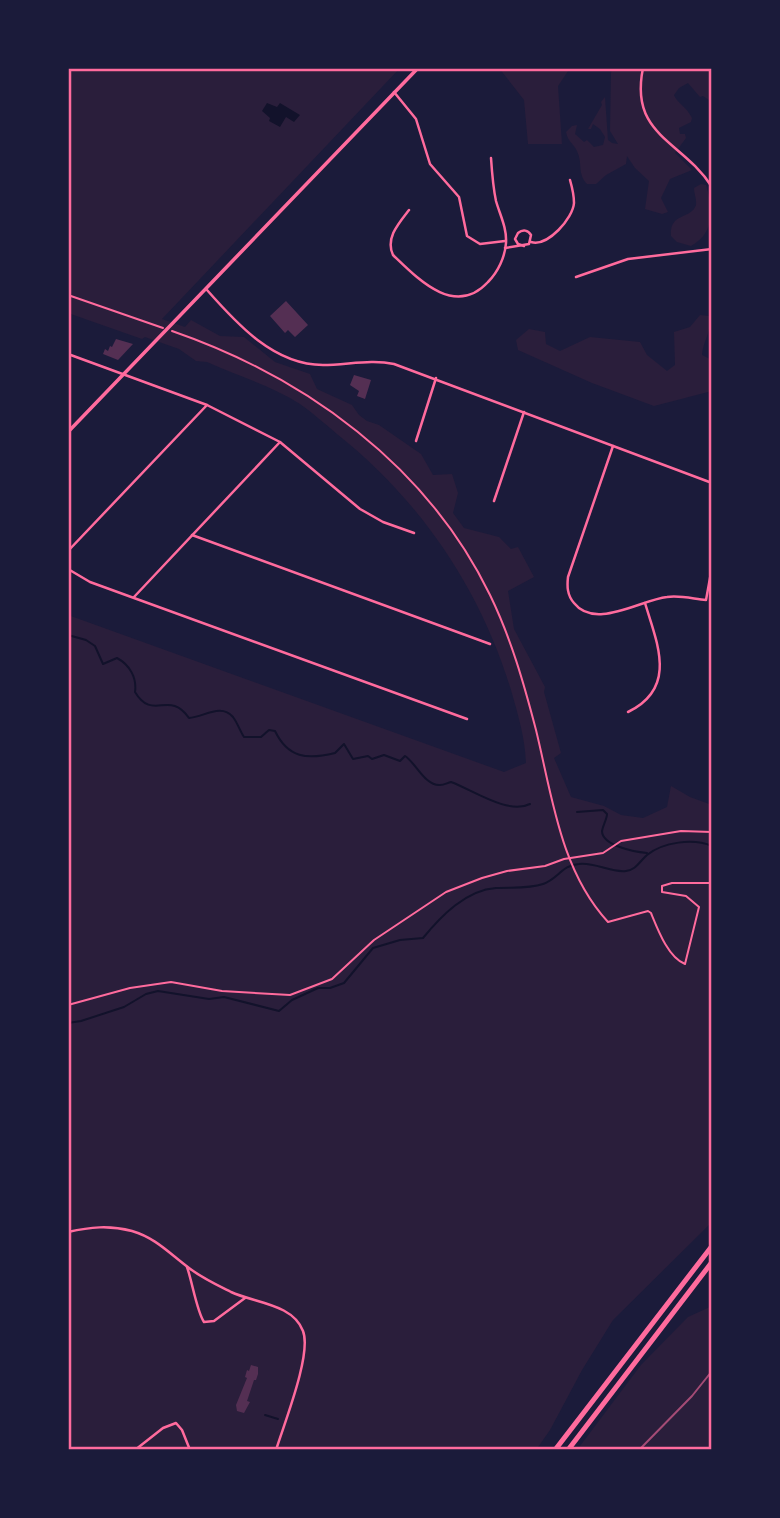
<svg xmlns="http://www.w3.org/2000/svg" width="780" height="1518" font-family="'Asap Condensed',sans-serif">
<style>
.green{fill:#2a1e3b}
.water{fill:#12122b}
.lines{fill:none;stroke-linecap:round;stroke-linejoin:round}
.stream{stroke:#12122b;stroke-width:2}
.building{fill:#542f53}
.path{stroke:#ff6b9d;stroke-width:2}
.minor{stroke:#ff6b9d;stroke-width:2.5}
.tertiary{stroke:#ff6b9d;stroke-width:3.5}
.motorway{stroke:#ff6b9d;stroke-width:5}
.rail{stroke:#a44b75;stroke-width:2}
.neatline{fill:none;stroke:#ff6b9d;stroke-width:2.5}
</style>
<rect width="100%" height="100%" fill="#1b1b3a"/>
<g class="green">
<path d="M68,68H400L162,319L185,327L191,320L220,336L244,337L275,362L310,374L317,389L352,405L359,415L367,421L379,425L421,454L433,475L452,474L458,493L453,513L464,528L499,537L511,549L518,547L534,577L508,591L514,629L545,687L544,692L561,753L554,758L571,797L604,806L621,815L643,818L667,807L671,786L690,797L712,805V1222L613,1320L582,1370L550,1430L536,1450H68V615L504,772L526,763C525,737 518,715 511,690C480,588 420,500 337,434C325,424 313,413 300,404C272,386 238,376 207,362L196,361L179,349L145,337L142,339L68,313Z"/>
<path d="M499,68H570L558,86L562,144H528L524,100Z"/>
<path d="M612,68H712V102L703,96L700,97L688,83L679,88L674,95C676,102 687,107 692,118L691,122L679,128L680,134H685L686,138L675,153L692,170L670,179L661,198L668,212L662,214L645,209L649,181L635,168L627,156L626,164L606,175L596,184H587C577,173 583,164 577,151C573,143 568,142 566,132L572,126L577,125L575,134L584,142L587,140L594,147L603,145L605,137L600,129L593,124L591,129H588L602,105L601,102L605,97L608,140L612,143L618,144L610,131L611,73Z"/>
<path d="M701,184L706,185C713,208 716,232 691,246L677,242L671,236C669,212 691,220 696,205C697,201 694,193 694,188Z"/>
<path d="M700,315L709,316C713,329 703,341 702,355L712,360V391L654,406L592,383L518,350L516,340L529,329L545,332L546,344L560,351L590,337L640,342L647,355L667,371L675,365L674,332L690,327Z"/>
<path d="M712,1306V1450H577L641,1365L688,1317Z"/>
</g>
<path class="water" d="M267,103L277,107L280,103L300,115L294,122L286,117L280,127L269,121L270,118L262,111Z"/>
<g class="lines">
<g class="stream">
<path d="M68,635L86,640L95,646L103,664L117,658C130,665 137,678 135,692C153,722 169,689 189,718C204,717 221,703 233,717C237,722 240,731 244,737H261L269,730L275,731C288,758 307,760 335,753L344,744L353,759L368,756L372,759L384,755L400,761L405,756C416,763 425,786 440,785C444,785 447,783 451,782C473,790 508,815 530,804"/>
<path d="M577,812L603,810L607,814C607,819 603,825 602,831C602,846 636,852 647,853"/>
<path d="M68,1023L81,1021L124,1007L146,994L158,991L209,999L224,997L279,1011L292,1000L318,988H330L344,983L373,948L400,940L423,938C441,916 466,890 496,888C512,887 529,889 543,884C558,879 562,865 579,864C595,862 611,873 626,871C636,870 639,862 647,855C663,842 693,838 712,846"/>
<path d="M265,1415L278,1419"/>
</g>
</g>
<g class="building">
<path d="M286,301L308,325L295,337L288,330L285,333L270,316Z"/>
<path d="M116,339L133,344L118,360L103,354L105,349L108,351L110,346L112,347Z"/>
<path d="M354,375L371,380L365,399L357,396L359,391L350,385Z"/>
<path d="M251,1365L258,1367V1374L256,1380H254L247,1401L250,1402L244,1413L237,1411L236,1405L247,1378L245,1377L247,1370L249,1371Z"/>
</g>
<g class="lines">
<g class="path">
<path d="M68,295L163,328"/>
<path d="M172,331C305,377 427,465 490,595C511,638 524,684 536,730C552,795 560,870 608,922L648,911L651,913C658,930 668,957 685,964L699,907L686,896L662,892V886L672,883H712"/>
<path d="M68,1005L130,988L171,982L222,991L290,995L332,979L374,940L446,892L482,878L507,871L545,866L564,859L603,853L621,841L681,831L712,832"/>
</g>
<g class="minor">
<path d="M643,68C629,136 682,140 712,187"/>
<path d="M394,92L416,119L430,164L459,197L467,236L480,244L505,241"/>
<path d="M409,210C399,223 385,238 393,255C418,279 455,318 488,282C498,272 505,257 506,243C507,228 500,215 496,201C493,187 492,173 491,158"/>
<path d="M531,242C548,247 573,218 574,203C574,195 572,187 570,180"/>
<path d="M505,248L529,244L531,235C528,230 523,229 518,233L515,239L518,244L524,246"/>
<path d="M576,277L628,259L712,249"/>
<path d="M207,290C237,324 274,365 323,365C347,365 371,359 394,364L712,483"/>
<path d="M68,354L207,405L280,442L360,509L383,522L414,533"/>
<path d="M416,441L436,378"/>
<path d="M613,446L568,577C567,586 567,595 574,603C595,630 640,600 667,597C680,595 694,599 706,600L712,567"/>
<path d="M494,501L524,412"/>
<path d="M192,535L490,644"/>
<path d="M68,551L207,405"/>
<path d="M68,569L90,582L467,719"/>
<path d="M134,597L280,442"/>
<path d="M628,712C678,688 657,643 645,603"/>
<path d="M68,1232C90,1227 109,1225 132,1231C156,1238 170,1254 189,1268C202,1278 217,1285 231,1292C255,1303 293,1304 303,1331C312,1354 284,1424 276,1450"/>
<path d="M187,1267C192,1281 197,1312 204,1322L214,1321L245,1298"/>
<path d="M135,1450L163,1428L176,1423L182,1430L190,1450"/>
</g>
<path class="tertiary" d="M68,432L418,68"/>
<g class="motorway">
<path d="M555,1450L712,1246"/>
<path d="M568,1450L712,1262"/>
</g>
<path class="rail" d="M639,1450L692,1396L712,1371"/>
</g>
<rect width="780" height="1518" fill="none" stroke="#1b1b3a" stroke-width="140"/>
<rect x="70" y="70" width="640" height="1378" class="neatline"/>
</svg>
